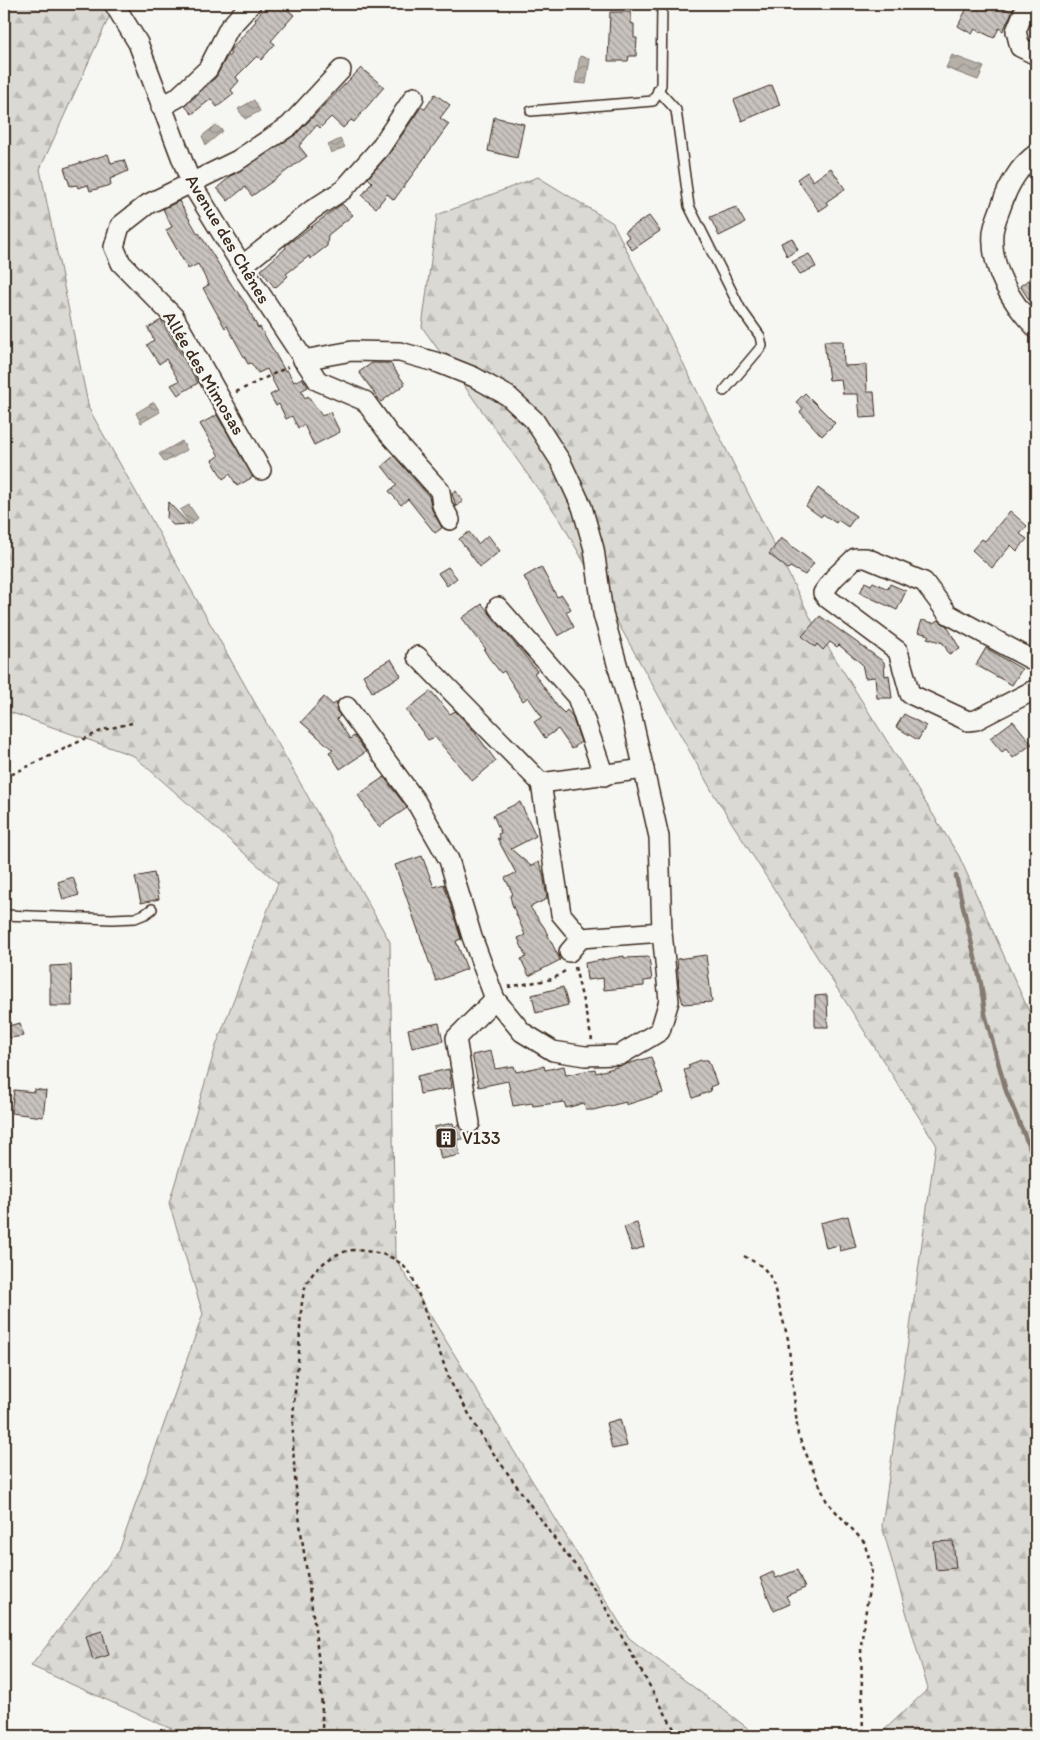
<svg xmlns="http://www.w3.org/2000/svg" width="1040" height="1740" font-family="Itim,sans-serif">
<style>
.forest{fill:url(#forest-firs);stroke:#8a8278}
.water{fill:url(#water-waves);stroke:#857a71}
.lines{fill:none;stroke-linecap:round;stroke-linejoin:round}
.stream{stroke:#857a71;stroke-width:4.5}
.building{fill:url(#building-back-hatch);stroke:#3b2a1e}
.lane-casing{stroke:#3b2a1e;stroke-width:12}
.street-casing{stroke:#3b2a1e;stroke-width:22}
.path{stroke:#3b2a1e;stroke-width:2.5;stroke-dasharray:4 4;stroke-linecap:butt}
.lane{stroke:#f6f6f2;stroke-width:9}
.street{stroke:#f6f6f2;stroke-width:19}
.labels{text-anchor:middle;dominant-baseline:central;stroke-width:5;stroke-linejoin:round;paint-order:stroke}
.street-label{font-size:18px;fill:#3b2a1e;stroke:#f6f6f2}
.poi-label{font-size:18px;fill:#3b2a1e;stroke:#f6f6f2;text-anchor:start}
</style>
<defs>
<pattern id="forest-firs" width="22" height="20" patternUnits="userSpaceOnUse" patternTransform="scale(1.25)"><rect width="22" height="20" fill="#dad9d3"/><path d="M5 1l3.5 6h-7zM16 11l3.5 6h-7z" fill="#bcbab5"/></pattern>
<pattern id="water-waves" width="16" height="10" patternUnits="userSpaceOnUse" patternTransform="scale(1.25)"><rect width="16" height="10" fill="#b6b0a9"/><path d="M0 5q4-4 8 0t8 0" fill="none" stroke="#958f89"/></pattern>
<pattern id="building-back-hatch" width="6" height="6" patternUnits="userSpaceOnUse" patternTransform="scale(1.25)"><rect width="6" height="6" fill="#c8c3be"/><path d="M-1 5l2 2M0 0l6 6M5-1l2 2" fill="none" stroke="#a49f9a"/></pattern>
</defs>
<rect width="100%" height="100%" fill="#f6f6f2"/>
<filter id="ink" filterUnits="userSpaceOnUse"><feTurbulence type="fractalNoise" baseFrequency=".02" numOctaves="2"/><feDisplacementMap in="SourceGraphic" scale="10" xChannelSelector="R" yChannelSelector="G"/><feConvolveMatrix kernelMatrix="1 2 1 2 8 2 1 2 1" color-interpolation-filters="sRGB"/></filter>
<g filter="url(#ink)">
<g class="forest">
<path d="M4,4H115L40,169L89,409L390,942L395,1258L629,1638L758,1736H187L31,1666L119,1551L203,1314L169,1203L216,1046L278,883L134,756L4,710Z"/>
<path d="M538,177L613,223L813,623L959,856L1036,1027V1736H878L928,1689L882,1526L936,1144L713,793L561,521L422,327L437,215Z"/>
</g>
<g class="water">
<path d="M952,55L984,67L978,80L946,68Z"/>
<path d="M580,56L590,59L586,84L575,83Z"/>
<path d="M254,100L260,111L245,119L238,109Z"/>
<path d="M216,125L223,131L206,145L202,136Z"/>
<path d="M340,139L345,147L331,153L328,145Z"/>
<path d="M154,402L160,412L141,423L136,413Z"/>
<path d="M182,441L187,450L165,462L159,454Z"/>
<path d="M189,505L198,518L191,525L180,510Z"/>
</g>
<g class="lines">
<path class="stream" d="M956,876L981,984L985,1014L1006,1091L1036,1163"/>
</g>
<g class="building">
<path d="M272,4H281L294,15L271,41L275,44L261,60L257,56L236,77L239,81L231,90L234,94L217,107L211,99L192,114L185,106L216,77L226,58L231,54L229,52L232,48L256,21L255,19L264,9H267Z"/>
<path d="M969,4H979L987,8L990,4H997L1012,12L1003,31L999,28L994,38L975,29L972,34L958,26Z"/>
<path d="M610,12H631V23L634,24V38H637L636,56H629L628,61H608Z"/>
<path d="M361,68L384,87L354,122L351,120L343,128L331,117L320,128L317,125L299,146L307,156L252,196L245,187L228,201L217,188L231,176L295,135Z"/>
<path d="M772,85L780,105L742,121L734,100Z"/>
<path d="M435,94L450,105L440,118L449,124L394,200L387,194L376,208L362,196L372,182L368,178L389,154L421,107L425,109Z"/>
<path d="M494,117L524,124L517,158L488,151Z"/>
<path d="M108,154L111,163L124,160L128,171L110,179L111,185L90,191L88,185L78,188L77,185L70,186L64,168Z"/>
<path d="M831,168L845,189L826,202L828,205L819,211L797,179L807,172L813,181Z"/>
<path d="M179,201L198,234L199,233L235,290H236L246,304L258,328L260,327L285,371L287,370L294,382L302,378L308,387L301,391L305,398L308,396L322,416L330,412L340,432L314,445L304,425L298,428L292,416L286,419L279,404L276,406L270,395L278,391L267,369L258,373L251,363L248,364L227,326L225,328L203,288L209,285L198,264L188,269L166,230L172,227L163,209Z"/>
<path d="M342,204L353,215L328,235L327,246L310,259L309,256L286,274L288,276L275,288L261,270L286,248L285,246Z"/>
<path d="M736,207L745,223L719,236L710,217Z"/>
<path d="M649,216L660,231L632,250L625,240L629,237L625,231Z"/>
<path d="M792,238L798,250L787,256L781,243Z"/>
<path d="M809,254L816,267L800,274L792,262Z"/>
<path d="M1036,274V310L1020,286Z"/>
<path d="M161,320L198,383L178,395L171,385L179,381L166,359L159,364L147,345L154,340L148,328Z"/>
<path d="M824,341H843L844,366L866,365L867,392H874L876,417L860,418L858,394H843L841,379L829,380Z"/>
<path d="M372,363H390L405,384L381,402L359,372Z"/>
<path d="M805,393L835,423L822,436L800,412L803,408L796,402Z"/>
<path d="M217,415L253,477L237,486L230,474L223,479L212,460L219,456L200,424Z"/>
<path d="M394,456L429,496L432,510L442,528L435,533L408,499L401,505L389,491L397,485L382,466Z"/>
<path d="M818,488L856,516L848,527L838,520L836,523L823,514L821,517L806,506Z"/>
<path d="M456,491L463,501L456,507L452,493Z"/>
<path d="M168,502L189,524L173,525L167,519Z"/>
<path d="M1010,511L1027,526L1020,534L1027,539L1017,551L1011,545L992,568L972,550L982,539L985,541Z"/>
<path d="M469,532L478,544L488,535L500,551L480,567L459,539Z"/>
<path d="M781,538L814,563L805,575L790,567L788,569L769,554Z"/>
<path d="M448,567L457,578L447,586L438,573Z"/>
<path d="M541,567L557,597L562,595L571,609L566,612L574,627L558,636L524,577Z"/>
<path d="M865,582L871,585L873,582L888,589L890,584L906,591L897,610L860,593Z"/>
<path d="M482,604L537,671L534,673L557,706L564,713L567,710L572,716L581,742L572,749L558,729L545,738L534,722L542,717L528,697L523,701L504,671L501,673L489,658L484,650L486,649L462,618Z"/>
<path d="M820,616L884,662L885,676L889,675L892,698H877L875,677L865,678L862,664L839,645L837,647L830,642L823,650L817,644L815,647L802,636Z"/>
<path d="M922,620L933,623L938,620L947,626L960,649L949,654L943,643L927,638L929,635L918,632Z"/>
<path d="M986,648L1022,669L1012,685L976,665Z"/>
<path d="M391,659L401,676L372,692L363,675Z"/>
<path d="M431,691L450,714L455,711L473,730L496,761L472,781L435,737L428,740L406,710Z"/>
<path d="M324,697L333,705L338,701L336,709L340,716L337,719L350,739L354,736L366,752L340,769L329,752L333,750L301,722Z"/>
<path d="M904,714L926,726L918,740L896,727Z"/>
<path d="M1013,721L1032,744L1013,758L1006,749L1002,752L990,738Z"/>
<path d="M384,777L407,808L379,827L358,795Z"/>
<path d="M520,802L536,836L511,849L531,866L539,862L543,873L547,899L530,907L544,927L560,960L529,976L521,959L526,957L518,938L525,935L512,904L510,896L513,894L505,878L516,873L497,838L500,840L498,834L501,833L493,815Z"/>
<path d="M422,856L434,887L444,884L461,939L456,941L467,969L436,981L395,865Z"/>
<path d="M154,873L159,899L141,903L135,877Z"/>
<path d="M73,877L79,895L63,900L58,882Z"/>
<path d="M706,955L712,1002L683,1004L679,989L677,959Z"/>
<path d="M624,956V958L649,957L652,980L644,981V986L604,990L603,978L587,980L585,963Z"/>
<path d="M71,965L72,1006H50V966Z"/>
<path d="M563,987L568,1005L536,1013L532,995Z"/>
<path d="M827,995L828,1027H815V996Z"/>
<path d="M20,1023L23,1036L10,1038L8,1026Z"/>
<path d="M439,1023L443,1041L412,1048L408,1029Z"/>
<path d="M491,1051L495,1069L514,1066L516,1072L544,1066L545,1070L564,1066L566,1075L595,1069L596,1073L651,1057L663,1093L626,1105V1102L593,1110H586L584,1103L566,1108L564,1102L533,1106L532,1103L513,1106L508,1081L479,1087L472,1055Z"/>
<path d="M701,1060H708L717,1084L710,1087L711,1091L693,1098L684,1070L690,1068L688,1065Z"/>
<path d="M449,1069L452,1088L420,1094L417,1076Z"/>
<path d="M34,1089L46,1091L43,1117L11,1113L14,1090L34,1092Z"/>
<path d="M453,1123L454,1127L459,1125L466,1133L472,1134L478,1130L480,1135L457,1140L460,1155L441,1159L434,1127Z"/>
<path d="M848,1216L856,1247L840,1251L839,1245L826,1248L820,1223Z"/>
<path d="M637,1223L644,1247L632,1251L624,1227Z"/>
<path d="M620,1419L627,1446L612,1449L606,1423Z"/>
<path d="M953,1541L956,1568L936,1570L933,1542Z"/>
<path d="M797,1570L805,1588L786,1596L790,1604L774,1611L760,1578L773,1572L776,1578Z"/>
<path d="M102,1631L109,1655L93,1660L86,1636Z"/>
</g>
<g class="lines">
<g class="lane-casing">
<g id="lane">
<path d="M658,90L676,110L689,206L740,308L760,336L762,346L724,391"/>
<path d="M531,111L653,101L661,85L662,4"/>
<path d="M4,915L112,919L135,918L145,914L152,909"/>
</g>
</g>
<g class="street-casing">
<g id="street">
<path d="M114,4L138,43L191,183L242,266L318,381L365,401L389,434L440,491L442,505L450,520"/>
<path d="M1027,4L1016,31L1020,47L1036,55"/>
<path d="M161,107L177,98L208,69L229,28L251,4"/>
<path d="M1036,154C1020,165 1008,186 1002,204C999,213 994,223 993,233C990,268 1012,304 1036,328"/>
<path d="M242,266L312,210L343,190L380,148L414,97"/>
<path d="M303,360L352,351L400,352L439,363L474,377L508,396L534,420L561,462L582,507L594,549L603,614L632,717L659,837L662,932L669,1001L660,1031L620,1055L585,1056L553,1051L522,1032L495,999L472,937L449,860L415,800L347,707"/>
<path d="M261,470L174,317L121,263L114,247L120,226L148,204L238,160L289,126L341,70"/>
<path d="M498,607L577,697L604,776"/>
<path d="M417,656L541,783"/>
<path d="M1036,662L948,614L924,582L866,558H855L834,578L823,593L827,598L898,651L910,694L968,721L976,720L1036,689"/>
<path d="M644,769L541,783L561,914L581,938L662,932"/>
<path d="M569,952L581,938"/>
<path d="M470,1123L456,1038L495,999"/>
</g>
</g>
<g class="path">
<path d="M236,392L288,367"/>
<path d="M4,778L103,730L132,723"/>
<path d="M575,967L592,1040"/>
<path d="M508,987L553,979L568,969"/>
<path d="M744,1256L763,1267L772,1279L788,1339L798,1435L827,1502L864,1542L872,1568L861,1645L863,1736"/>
<path d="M322,1736C324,1638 296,1541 293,1443C292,1413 296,1382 299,1352C300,1335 300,1303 305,1288C311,1269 337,1249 357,1250C382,1253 397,1255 412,1276L450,1381L484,1440L559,1545L596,1591L678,1736"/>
</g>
<use href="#lane" class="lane"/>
<use href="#street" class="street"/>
</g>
</g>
<defs>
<g id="building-square" transform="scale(1.125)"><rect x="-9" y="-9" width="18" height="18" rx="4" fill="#3b2a1e" stroke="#f6f6f2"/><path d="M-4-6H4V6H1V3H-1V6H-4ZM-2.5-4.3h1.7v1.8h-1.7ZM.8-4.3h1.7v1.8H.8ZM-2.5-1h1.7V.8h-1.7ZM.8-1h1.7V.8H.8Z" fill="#fff"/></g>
</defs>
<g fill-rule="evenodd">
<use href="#building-square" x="446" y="1138"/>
</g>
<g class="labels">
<g class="street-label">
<text transform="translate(228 239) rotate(59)">Avenue des Chênes</text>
<text transform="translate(204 373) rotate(59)">Allée des Mimosas</text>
</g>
<g class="poi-label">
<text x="462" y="1138">V133</text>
</g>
</g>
<rect width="1040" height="1740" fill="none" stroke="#f6f6f2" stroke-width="20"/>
<rect x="10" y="10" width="1020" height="1720" fill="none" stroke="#3b2a1e" stroke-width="2" filter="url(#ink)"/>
</svg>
